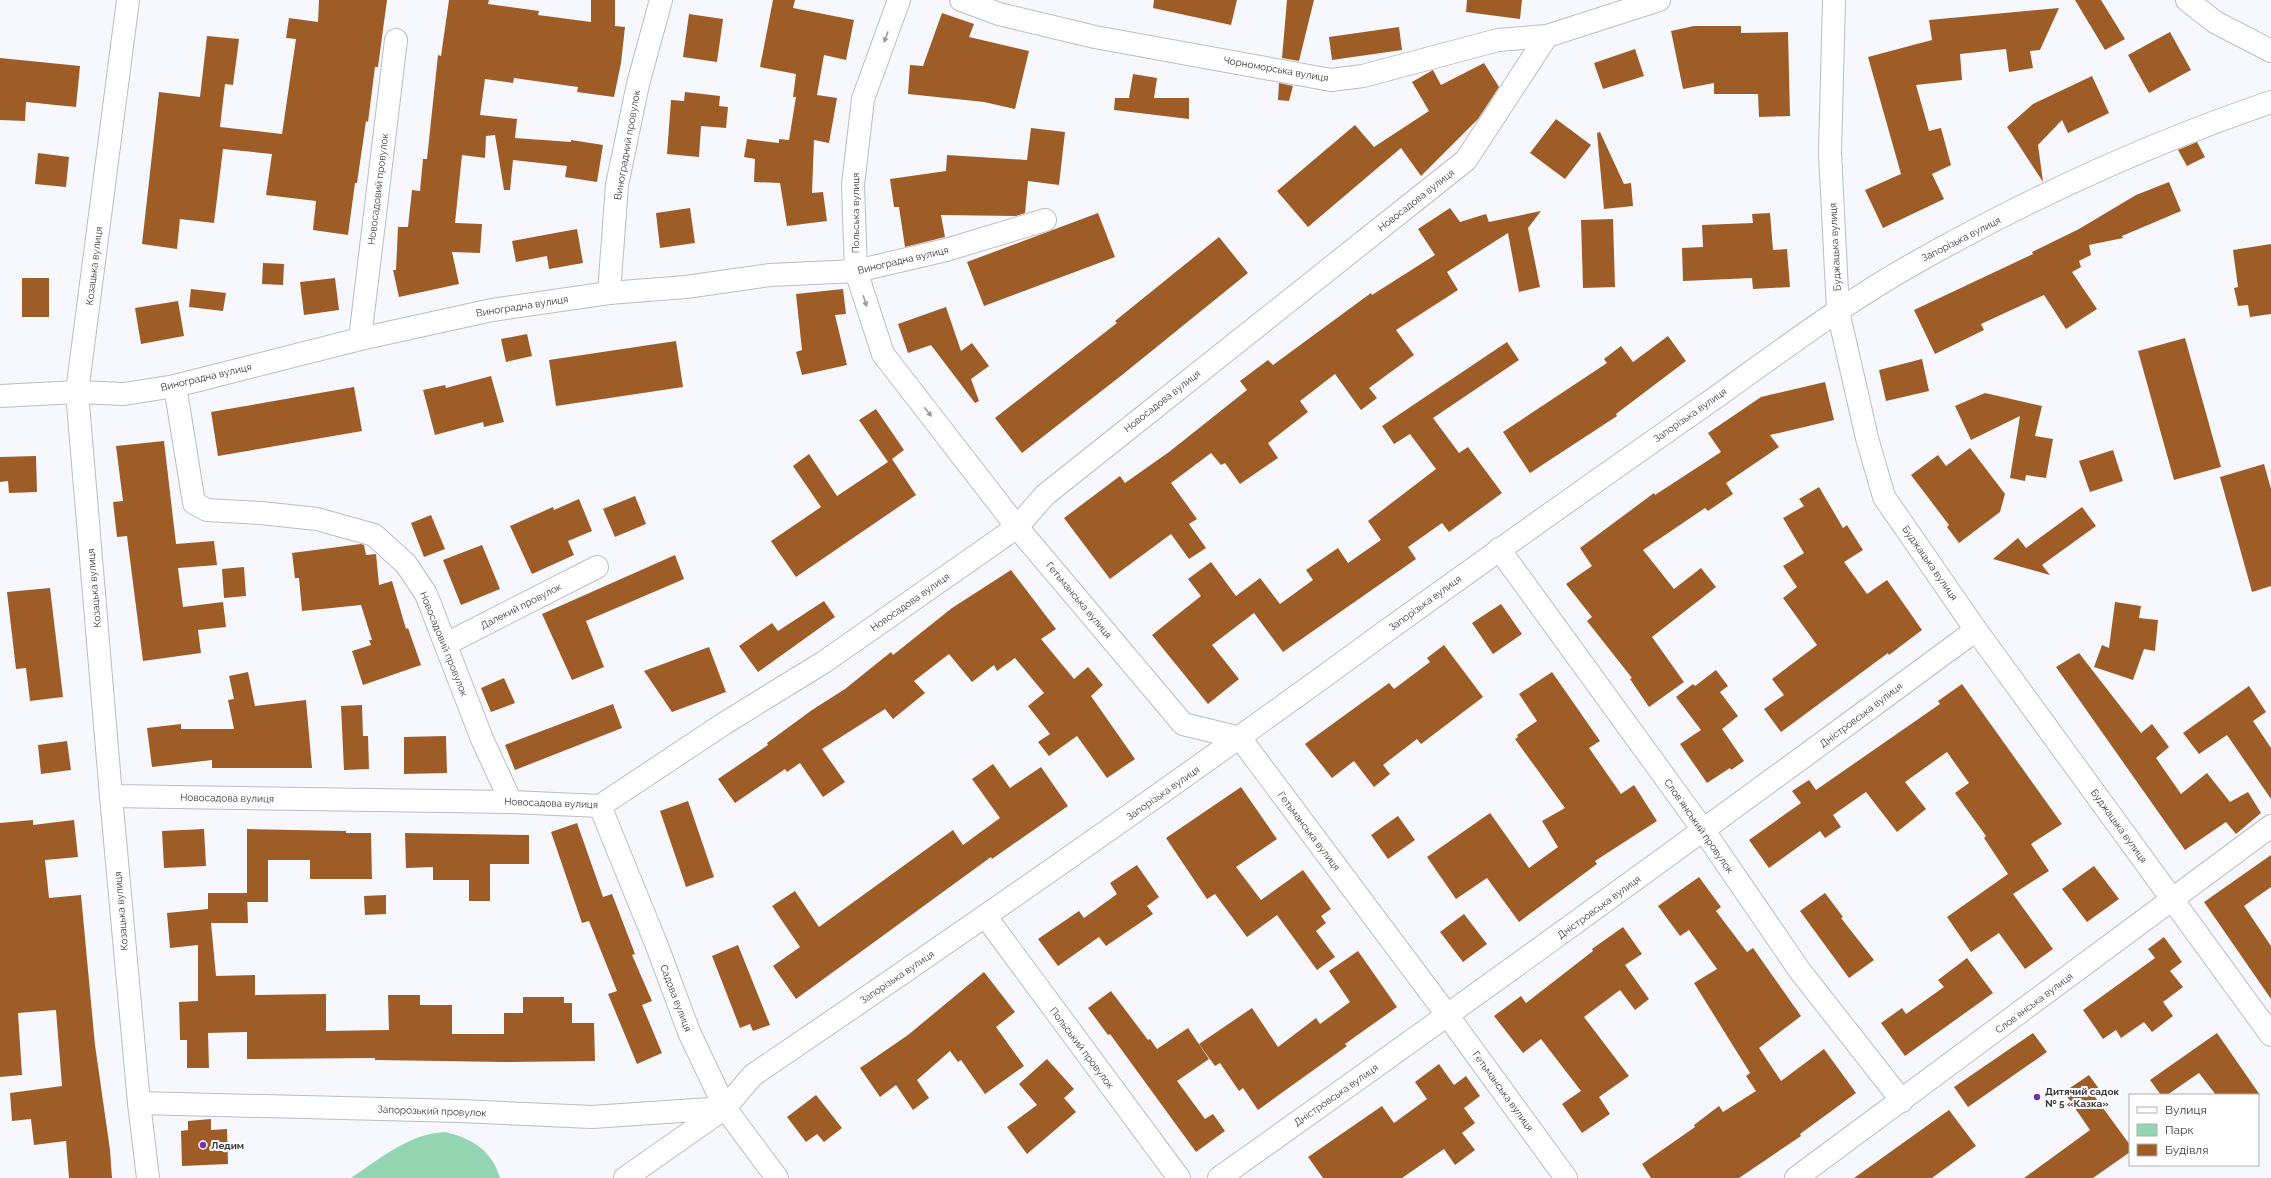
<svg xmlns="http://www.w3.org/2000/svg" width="2271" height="1178" font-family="Raleway,sans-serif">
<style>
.green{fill:#94d5b1}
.building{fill:#9e5c26}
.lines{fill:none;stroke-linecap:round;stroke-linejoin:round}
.minor-casing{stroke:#bdbcc7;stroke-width:24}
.tertiary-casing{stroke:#bdbcc7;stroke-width:24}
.minor{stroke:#fff;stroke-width:22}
.tertiary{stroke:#fff;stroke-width:22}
.oneway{fill:#9c9c9e}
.poi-dot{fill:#7832a5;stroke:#fff;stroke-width:1.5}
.labels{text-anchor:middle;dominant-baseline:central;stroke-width:4;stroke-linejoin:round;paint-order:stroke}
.street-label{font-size:10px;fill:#39393e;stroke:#fff}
.poi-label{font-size:10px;font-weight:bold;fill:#39393e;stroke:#fff;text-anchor:start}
</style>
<rect width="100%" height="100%" fill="#f7f7fe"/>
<path class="green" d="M445,1132C471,1138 492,1150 500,1178H351C380,1159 408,1134 445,1132Z"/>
<g class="building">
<path d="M319,0H387L378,67H375L368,122L366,121L357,183H355L348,235L313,230L316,201L266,195L272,154L223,149L214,223L180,219L177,249L142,244L159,92L200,97L207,36L239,39L233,85L225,84L220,127L282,134L296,39L286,38L289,18L318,22Z"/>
<path d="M449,0H489L488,4L539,11L538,15L591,22V0H615V26L625,27L621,63L614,97L577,92L578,87L514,78L513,83L485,79L480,115L517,119L515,138L571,142V140L603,145L597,182L565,177L567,166L513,160L510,190H504L495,135L486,136L485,158L462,155L455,223L482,224L480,253L452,252L459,284L399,297L393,270H396L398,227H408L412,190L420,191L423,159H427L438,55L441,56Z"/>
<path d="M773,0H795L793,8L854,20L846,60L824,55L817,95L837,98L829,143L814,140L812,193L823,192L827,221L787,226L780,183L754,182L755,159L744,157L747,139L779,143V139L789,140L796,97H793L796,74L760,67Z"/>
<path d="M1154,0H1237L1231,25L1153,8Z"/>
<path d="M1287,0H1314L1299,61L1282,58Z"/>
<path d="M1467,0H1522L1520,19L1466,12Z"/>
<path d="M2075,0H2101L2125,39L2105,50Z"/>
<path d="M2059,8L2040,50L2030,51L2033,68L2009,72L2006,49L1960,54L1962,80L1916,85L1929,131L1941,128L1951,165L1932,174L1944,199L1883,228L1865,190L1901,174L1868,57L1932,40L1929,20Z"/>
<path d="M942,13L974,24L969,37L1029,51L1015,109L984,102L908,94L910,65L923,66Z"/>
<path d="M689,14L723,19L717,62L683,57Z"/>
<path d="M1694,26H1741V33L1788,32L1790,116L1759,117L1758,94H1714V83L1683,89L1671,31Z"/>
<path d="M1399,27L1402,50L1332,60L1329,37Z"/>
<path d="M2170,32L2191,70L2149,93L2128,55Z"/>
<path d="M1635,49L1644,76L1603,89L1594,63Z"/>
<path d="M0,58L80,66L76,107L26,102L25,121L0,120Z"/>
<path d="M1484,63L1499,87L1478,119L1421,176L1401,148L1308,227L1277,191L1355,125L1374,147L1429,111L1412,82L1433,70L1441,85Z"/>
<path d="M1133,74L1157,78L1154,98H1189V119L1114,110L1115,98H1129Z"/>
<path d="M2092,76L2109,113L2068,133L2062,120L2038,145L2043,182L2007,127L2033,104Z"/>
<path d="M1279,83L1293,86L1289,101L1278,100Z"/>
<path d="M685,92L720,96L719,106L728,107L726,128L701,126L699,157L667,154L671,100L684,101Z"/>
<path d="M1556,119L1591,145L1565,179L1530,153Z"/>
<path d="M1031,128L1065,132L1059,185L1028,181L1025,213L1016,216L941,215L945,237L905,247L899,207H894L890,179L946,171L947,155L1027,160Z"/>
<path d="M1600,132L1624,184L1631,183L1633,206L1604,209L1597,133Z"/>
<path d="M2197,142L2205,157L2187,166L2178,150Z"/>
<path d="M38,153L69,157L66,187L35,184Z"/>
<path d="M2169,182L2181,211L2122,236L2123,238L2089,245L2091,255L2079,261L2081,267L2072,272L2097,309L2066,329L2044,295L1981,324L1984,330L1935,354L1914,310L2033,254L2032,252L2079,229L2136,195Z"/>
<path d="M690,208L695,243L660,248L656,213Z"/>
<path d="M1450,208L1460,222L1486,214L1489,222L1541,211L1528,228L1540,287L1519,292L1508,233L1447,272L1458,290L1396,330L1414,355L1369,388L1377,398L1361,410L1335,374L1300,401L1308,412L1268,443L1278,458L1240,484L1225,463L1221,465L1211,453L1171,483L1197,519L1189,524L1206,548L1189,559L1171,534L1110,579L1064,518L1120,476L1125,483L1169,452L1247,390L1240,381L1268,360L1273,365L1371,293L1372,295L1435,255L1418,229Z"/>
<path d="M1098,213L1115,257L984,306L967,262Z"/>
<path d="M1770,213L1773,250L1787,249L1790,287L1753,289L1752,278L1683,281L1682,248L1703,247L1702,225L1753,223L1752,214Z"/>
<path d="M1613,219L1615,287L1583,288L1581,220Z"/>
<path d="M577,229L583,263L549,269L547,256L516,262L512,241Z"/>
<path d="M1219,237L1248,273L1122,375L1022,453L995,418L1117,323L1115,321Z"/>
<path d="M2271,244V314L2250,317L2248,305L2238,306L2234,288L2238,287L2233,250Z"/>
<path d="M263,263L284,264L283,285L262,284Z"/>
<rect x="22" y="278" width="27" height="39"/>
<path d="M335,278L339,310L304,315L300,282Z"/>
<path d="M191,289L226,293L223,311L189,307Z"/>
<path d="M843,289L846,314L835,315L847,365L802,375L796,352L802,350L796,294Z"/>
<path d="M178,301L184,336L141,344L135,308Z"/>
<path d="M946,307L961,351L972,343L989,366L971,379L979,401L975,403L931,345L908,353L898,324Z"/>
<path d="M527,334L532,356L506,362L501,339Z"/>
<path d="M1668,336L1686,361L1616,414L1617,416L1530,473L1503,432L1607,363L1604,359L1621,346L1633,362Z"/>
<path d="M2185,338L2221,467L2174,480L2138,351Z"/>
<path d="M676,341L683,387L556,406L549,360Z"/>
<path d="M1507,342L1519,360L1433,418L1459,453L1468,447L1502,493L1449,532L1442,523L1408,547L1416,559L1283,652L1254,613L1212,645L1239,679L1208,704L1152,635L1201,596L1188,579L1211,562L1236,596L1260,578L1280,604L1313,580L1306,570L1338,548L1348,563L1381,540L1368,521L1436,469L1410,434L1394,444L1382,426Z"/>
<path d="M1922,359L1929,391L1886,401L1879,370Z"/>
<path d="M491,376L504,422L484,427L483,422L435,435L423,390L445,385L446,388Z"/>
<path d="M1825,382L1834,420L1770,435L1779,447L1726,483L1733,494L1708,511L1705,508L1643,550L1674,589L1701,568L1716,587L1652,637L1684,682L1649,707L1630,679L1632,678L1587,621L1592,617L1566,584L1592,566L1580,548L1654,493L1655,495L1721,452L1708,433L1761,397Z"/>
<path d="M354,387L362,431L218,456L211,412Z"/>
<path d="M1985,393L2042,406L2035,436L2053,439L2046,478L2026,475L2025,481L2010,478L2020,416L1971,440L1955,406Z"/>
<path d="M876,409L904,450L892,459L916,495L796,577L771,541L821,507L793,466L809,454L837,496L888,462L859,420Z"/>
<path d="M164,441L176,544L214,541L217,565L178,568L183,607L223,602L226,627L198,630L201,653L143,661L127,536L117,537L113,502L123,501L116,446Z"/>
<path d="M1970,448L2005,494L2000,512L1959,543L1947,527L1949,525L1911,475L1938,455L1946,466Z"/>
<path d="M2113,450L2123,481L2090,492L2079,461Z"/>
<path d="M36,456L37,492L9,493L8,481L0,482V457Z"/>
<path d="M2264,464L2271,489V586L2252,592L2220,477Z"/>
<path d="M1819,487L1843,528L1847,525L1863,550L1844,562L1867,594L1887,580L1922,630L1889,655L1888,653L1781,732L1764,709L1784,695L1772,679L1817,645L1783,598L1797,587L1783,566L1804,553L1783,518L1804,506L1799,499Z"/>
<path d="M635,496L646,524L615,537L603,509Z"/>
<path d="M579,499L592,531L568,541L574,555L532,574L510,526L553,507L554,510Z"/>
<path d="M2082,507L2096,526L2042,565L2050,575L1993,559L2018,538L2026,548Z"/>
<path d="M431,515L445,549L424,557L411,523Z"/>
<path d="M361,544L364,545L366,555L376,554L379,585L392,581L406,629L408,628L421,665L363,685L352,651L371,645L369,640H372L361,605L302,611L299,578H295L292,553Z"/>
<path d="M482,545L500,589L461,605L443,560Z"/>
<path d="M675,555L684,579L586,621L604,667L572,680L542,614Z"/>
<path d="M244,567L246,596L224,598L222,569Z"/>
<path d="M1011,570L1056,629L1041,639L1074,679L1088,667L1103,685L1091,696L1135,759L1107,778L1077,736L1049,756L1038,742L1050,734L1028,706L1044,693L1015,658L997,671L994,665L972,682L949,654L914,681L925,693L893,719L885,709L822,749L845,782L823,797L800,763L787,772L785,769L735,803L718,779L768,745L767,743L812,710L845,689L891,652L893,655L952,608Z"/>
<path d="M50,588L63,697L30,701L26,668L16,669L7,592Z"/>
<path d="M824,601L835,617L758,672L739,646L772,623L778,631Z"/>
<path d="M2115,602L2141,606L2139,618L2158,620L2155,651L2144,649L2133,680L2094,667L2102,645L2109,648Z"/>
<path d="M1501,604L1522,634L1493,654L1472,623Z"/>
<path d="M1444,645L1483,697L1421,744L1417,739L1383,765L1390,774L1374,787L1354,761L1332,778L1305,744L1389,683L1394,689L1430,662L1427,658Z"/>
<path d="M709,647L726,692L672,712L644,671Z"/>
<path d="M2079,653L2141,733L2152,724L2169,747L2156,758L2181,794L2207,773L2230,802L2248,792L2261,813L2236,834L2226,822L2185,850L2056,667Z"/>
<path d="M1716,670L1728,686L1720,692L1738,716L1722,729L1744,761L1731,770L1730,768L1707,783L1680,744L1701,730L1676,697L1693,684L1695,686Z"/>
<path d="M248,672L255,706L306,700L312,768H212V760L152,767L147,728L181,724V729H234L228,700L234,699L229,676Z"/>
<path d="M1552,672L1600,741L1589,748L1621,794L1634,785L1657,821L1595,861L1597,864L1519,922L1487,878L1456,899L1427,857L1490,813L1529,868L1558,847L1542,821L1565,808L1515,739L1518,737L1517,735L1537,721L1519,694Z"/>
<path d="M504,678L515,703L491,712L481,688Z"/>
<path d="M1962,684L2062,824L2031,844L2049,871L2013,894L2053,949L2025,969L1999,933L1971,952L1947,917L2008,874L1984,838L1986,836L1955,793L1969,783L1947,752L1905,782L1926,809L1897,832L1866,792L1833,815L1841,827L1825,838L1820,831L1769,868L1749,840L1801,803L1792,791L1809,780L1816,790L1940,704L1938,701Z"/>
<path d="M2249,686L2266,712L2253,721L2271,748V799L2227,735L2199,754L2183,733Z"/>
<path d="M613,704L622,728L515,770L505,745Z"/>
<path d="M362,705L363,736H368L369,769L344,770L341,706Z"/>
<path d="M446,736L447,773L404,774V737Z"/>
<path d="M67,741L71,770L41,774L38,745Z"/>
<path d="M993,764L1010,788L1041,767L1068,806L992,859L991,857L796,999L773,966L800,947L772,906L795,891L819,927L953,830L963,845L1000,818L972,779Z"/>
<path d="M1241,787L1277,839L1236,867L1261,900L1303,870L1331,909L1321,916L1326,923L1316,931L1335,957L1317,970L1277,915L1247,937L1215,894L1207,899L1166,838Z"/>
<path d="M688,801L714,877L686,887L660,811Z"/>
<path d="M1398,816L1415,840L1388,859L1371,835Z"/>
<path d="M33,820V825L74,820L78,857L45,860L49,898L81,895L95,1045L110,1150L112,1178H69L66,1141L34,1145L31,1119L12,1121L10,1093L62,1086L56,1010L18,1013L22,1075L0,1077V823Z"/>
<path d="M577,823L603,897L612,894L635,954L632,955L652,1001L642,1005L662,1053L637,1064L608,994L617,991L589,921L582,923L551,832Z"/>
<path d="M204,829L206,866L164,868L162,831Z"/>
<path d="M247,829L346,831V833H371L372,879H310V860H268V902H247Z"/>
<path d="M405,833L529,835V864H490V901H469V880H433V867L406,868Z"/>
<path d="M2271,855V887L2244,906L2271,946V999L2204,902Z"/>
<path d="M1137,865L1159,897L1147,906L1153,914L1106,946L1099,937L1058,966L1038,939L1079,911L1084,918L1117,894L1110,883Z"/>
<path d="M2094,866L2119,899L2087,922L2062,889Z"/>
<path d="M1699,877L1721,907L1716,911L1747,952L1753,948L1801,1016L1759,1048L1781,1081L1824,1049L1856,1093L1800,1134L1801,1136L1739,1178H1651L1642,1164L1695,1127L1694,1125L1719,1106L1723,1112L1756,1091L1746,1076L1750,1073L1694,983L1717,969L1689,930L1680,936L1658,906Z"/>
<path d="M208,893H247L248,923H211L216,976L255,975V995L326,994V1031L389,1030L388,995H420V1005H452V1034H504V1013H523V997H564V1003H572V1023H594L595,1061L504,1062L375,1060V1058L247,1059V1032L208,1033L209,1068H187V1040H180L179,1002L198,1001V945L170,948L167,913L208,909Z"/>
<path d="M1825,893L1843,917L1841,918L1874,960L1849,978L1800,911Z"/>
<path d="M386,895V914L365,915L364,896Z"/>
<path d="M1464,914L1487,944L1463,962L1440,932Z"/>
<path d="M1623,927L1642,954L1625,965L1649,999L1635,1010L1620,990L1584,1017L1629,1076L1599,1097L1610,1114L1582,1133L1562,1104L1581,1091L1541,1039L1523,1053L1494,1016L1521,996L1526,1003L1593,951L1592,949Z"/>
<path d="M2164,937L2182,962L2170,971L2183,987L2163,1002L2173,1016L2152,1032L2144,1022L2121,1038L2116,1030L2103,1039L2083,1010L2155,958L2148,949Z"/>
<path d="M738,945L770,1025L753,1031L750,1024L740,1028L712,956Z"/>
<path d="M1358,951L1397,1007L1345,1044L1347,1046L1258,1110L1243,1088L1239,1091L1220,1063L1215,1066L1199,1044L1252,1008L1278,1047L1316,1018L1320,1024L1350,1002L1329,971Z"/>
<path d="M1967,958L1993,993L1905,1056L1881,1023L1902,1008L1906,1014L1944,987L1938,980Z"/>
<path d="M984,972L1015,1012L996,1027L1024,1066L985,1094L961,1060L958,1062L950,1051L917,1080L929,1098L913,1110L896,1085L880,1097L860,1068L908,1035Z"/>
<path d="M1111,991L1148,1040L1150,1039L1157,1049L1188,1028L1209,1059L1177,1081L1205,1119L1213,1114L1225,1131L1196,1152L1110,1034L1108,1035L1088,1008Z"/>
<path d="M2033,1033L2047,1052L1968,1107L1954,1087Z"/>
<path d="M2217,1033L2260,1095H2216L2199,1073L2167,1095H2161L2150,1080Z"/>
<path d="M1047,1059L1074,1089L1064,1098L1076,1112L1027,1154L1007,1127L1037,1105L1019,1084Z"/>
<path d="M1439,1064L1454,1085L1466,1076L1480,1096L1464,1108L1475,1123L1462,1133L1475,1150L1455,1165L1444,1149L1402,1178H1323L1308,1157L1382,1106L1394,1123L1427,1099L1415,1082Z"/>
<path d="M2089,1075L2102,1093L2095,1097L2130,1145V1152L2093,1178H2024L2090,1130L2064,1092Z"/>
<path d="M816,1095L842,1128L824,1142L817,1134L806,1142L787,1117Z"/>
<path d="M1949,1110L1976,1146L1932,1178H1854Z"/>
<path d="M211,1119V1130L227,1129L228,1164L182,1166L181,1131L188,1130V1121Z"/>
</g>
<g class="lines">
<g class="minor-casing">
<g id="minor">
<path d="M899,0L863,99L853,185L856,271L883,354L1017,527L1183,724L1240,738L1448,1016L1566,1178"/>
<path d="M961,0L999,14L1095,37L1331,80L1363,76L1498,40L1547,36L1659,0"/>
<path d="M1834,0L1830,153L1838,311L1867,438L1884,497L1976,630L2271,1035"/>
<path d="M2187,0L2215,22L2271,51"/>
<path d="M609,293L617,185L638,84L661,0"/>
<path d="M360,339L396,40"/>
<path d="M175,386L194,503L207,510L261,513L317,519L374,535L406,564L426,594L482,739L511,802"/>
<path d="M0,396L77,392L124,394L175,386L360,339L492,310L609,293L686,287L770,275L856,271L946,250L1045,220"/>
<path d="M1499,549L1704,831L1800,971L1902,1101"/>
<path d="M446,644L597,567"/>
<path d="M111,796L511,802L600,806L725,723L824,662L1017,527L1045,495L1466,160L1547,36"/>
<path d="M600,806L657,946L689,1032L725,1108L777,1178"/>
<path d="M986,917L1179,1178"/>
<path d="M139,1103L460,1111L592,1117L725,1108"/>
<path d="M625,1178L725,1108L753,1075C964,932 1173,787 1378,637C1489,557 1600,478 1712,400C1778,353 1844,303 1915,263C2028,199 2148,144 2271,102"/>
<path d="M1219,1178C1473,998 1725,815 1976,630"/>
<path d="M1796,1178L2271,826"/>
</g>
</g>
<g class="tertiary-casing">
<path id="tertiary" d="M128,0L77,392L111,796L139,1103L148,1178"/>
</g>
<use href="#minor" class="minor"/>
<use href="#tertiary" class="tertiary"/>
</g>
<defs><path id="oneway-solid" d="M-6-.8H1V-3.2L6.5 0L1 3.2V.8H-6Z"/></defs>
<g class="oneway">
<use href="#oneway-solid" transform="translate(886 37) rotate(110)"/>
<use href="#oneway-solid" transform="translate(865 301) rotate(72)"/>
<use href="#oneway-solid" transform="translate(928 412) rotate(52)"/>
</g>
<g class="poi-dot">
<circle cx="2037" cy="1097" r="4"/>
<circle cx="203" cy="1145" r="4"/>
</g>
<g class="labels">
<g class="street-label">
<text transform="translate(1276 69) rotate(10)">Чорноморська вулиця</text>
<text transform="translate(627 145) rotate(-80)">Виноградний провулок</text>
<text transform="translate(378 189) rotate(-83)">Новосадовий провулок</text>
<text transform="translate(1416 200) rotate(-38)">Новосадова вулиця</text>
<text transform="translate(855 213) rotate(-90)">Польська вулиця</text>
<text transform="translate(1961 239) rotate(-27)">Запорізька вулиця</text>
<text transform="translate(1835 247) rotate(-93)">Буджацька вулиця</text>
<text transform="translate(903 260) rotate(-13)">Виноградна вулиця</text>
<text transform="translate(94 266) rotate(-83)">Козацька вулиця</text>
<text transform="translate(522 306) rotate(-9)">Виноградна вулиця</text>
<text transform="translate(206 377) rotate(-13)">Виноградна вулиця</text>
<text transform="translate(1162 401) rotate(-38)">Новосадова вулиця</text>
<text transform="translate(1690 415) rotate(-35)">Запорізька вулиця</text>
<text transform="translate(1930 563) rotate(55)">Буджацька вулиця</text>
<text transform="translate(94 588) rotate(-95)">Козацька вулиця</text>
<text transform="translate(1079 600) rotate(50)">Гетьманська вулиця</text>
<text transform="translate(910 602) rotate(-35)">Новосадова вулиця</text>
<text transform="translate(1425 603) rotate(-36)">Запорізька вулиця</text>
<text transform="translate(521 606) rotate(-27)">Далекий провулок</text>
<text transform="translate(444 644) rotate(68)">Новосадовий провулок</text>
<text transform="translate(1861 715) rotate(-37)">Дністровська вулиця</text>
<text transform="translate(1163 793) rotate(-35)">Запорізька вулиця</text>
<text transform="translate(227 798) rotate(1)">Новосадова вулиця</text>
<text transform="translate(551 803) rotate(2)">Новосадова вулиця</text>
<text transform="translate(1699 826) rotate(55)">Словʼянський провулок</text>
<text transform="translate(2119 826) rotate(54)">Буджацька вулиця</text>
<text transform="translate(1309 831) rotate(53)">Гетьманська вулиця</text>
<text transform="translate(1599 907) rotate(-36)">Дністровська вулиця</text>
<text transform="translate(121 911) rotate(-95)">Козацька вулиця</text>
<text transform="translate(897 977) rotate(-34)">Запорізька вулиця</text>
<text transform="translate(676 998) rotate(69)">Садова вулиця</text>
<text transform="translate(2034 1003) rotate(-37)">Словʼянська вулиця</text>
<text transform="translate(1082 1048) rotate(53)">Польський провулок</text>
<text transform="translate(1503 1091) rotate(54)">Гетьманська вулиця</text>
<text transform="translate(1336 1095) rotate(-35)">Дністровська вулиця</text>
<text transform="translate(432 1111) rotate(2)">Запорозький провулок</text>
</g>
<g class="poi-label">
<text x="2045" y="1091">Дитячий садок<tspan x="2045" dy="12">№ 5 «Казка»</tspan></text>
<text x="211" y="1145">Ледим</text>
</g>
</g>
<rect x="2129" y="1094" width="130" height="72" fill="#ffffff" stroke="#b0b0b2"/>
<rect x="2137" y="1107" width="20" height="6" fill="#ffffff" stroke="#b0b0b2"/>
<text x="2165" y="1114" font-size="12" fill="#39393e">Вулиця</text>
<rect x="2137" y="1124" width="20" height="12" fill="#94d5b1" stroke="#b0b0b2"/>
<text x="2165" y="1134" font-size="12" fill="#39393e">Парк</text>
<rect x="2137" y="1144" width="20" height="12" fill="#9e5c26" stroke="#b0b0b2"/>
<text x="2165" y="1154" font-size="12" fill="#39393e">Будівля</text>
</svg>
